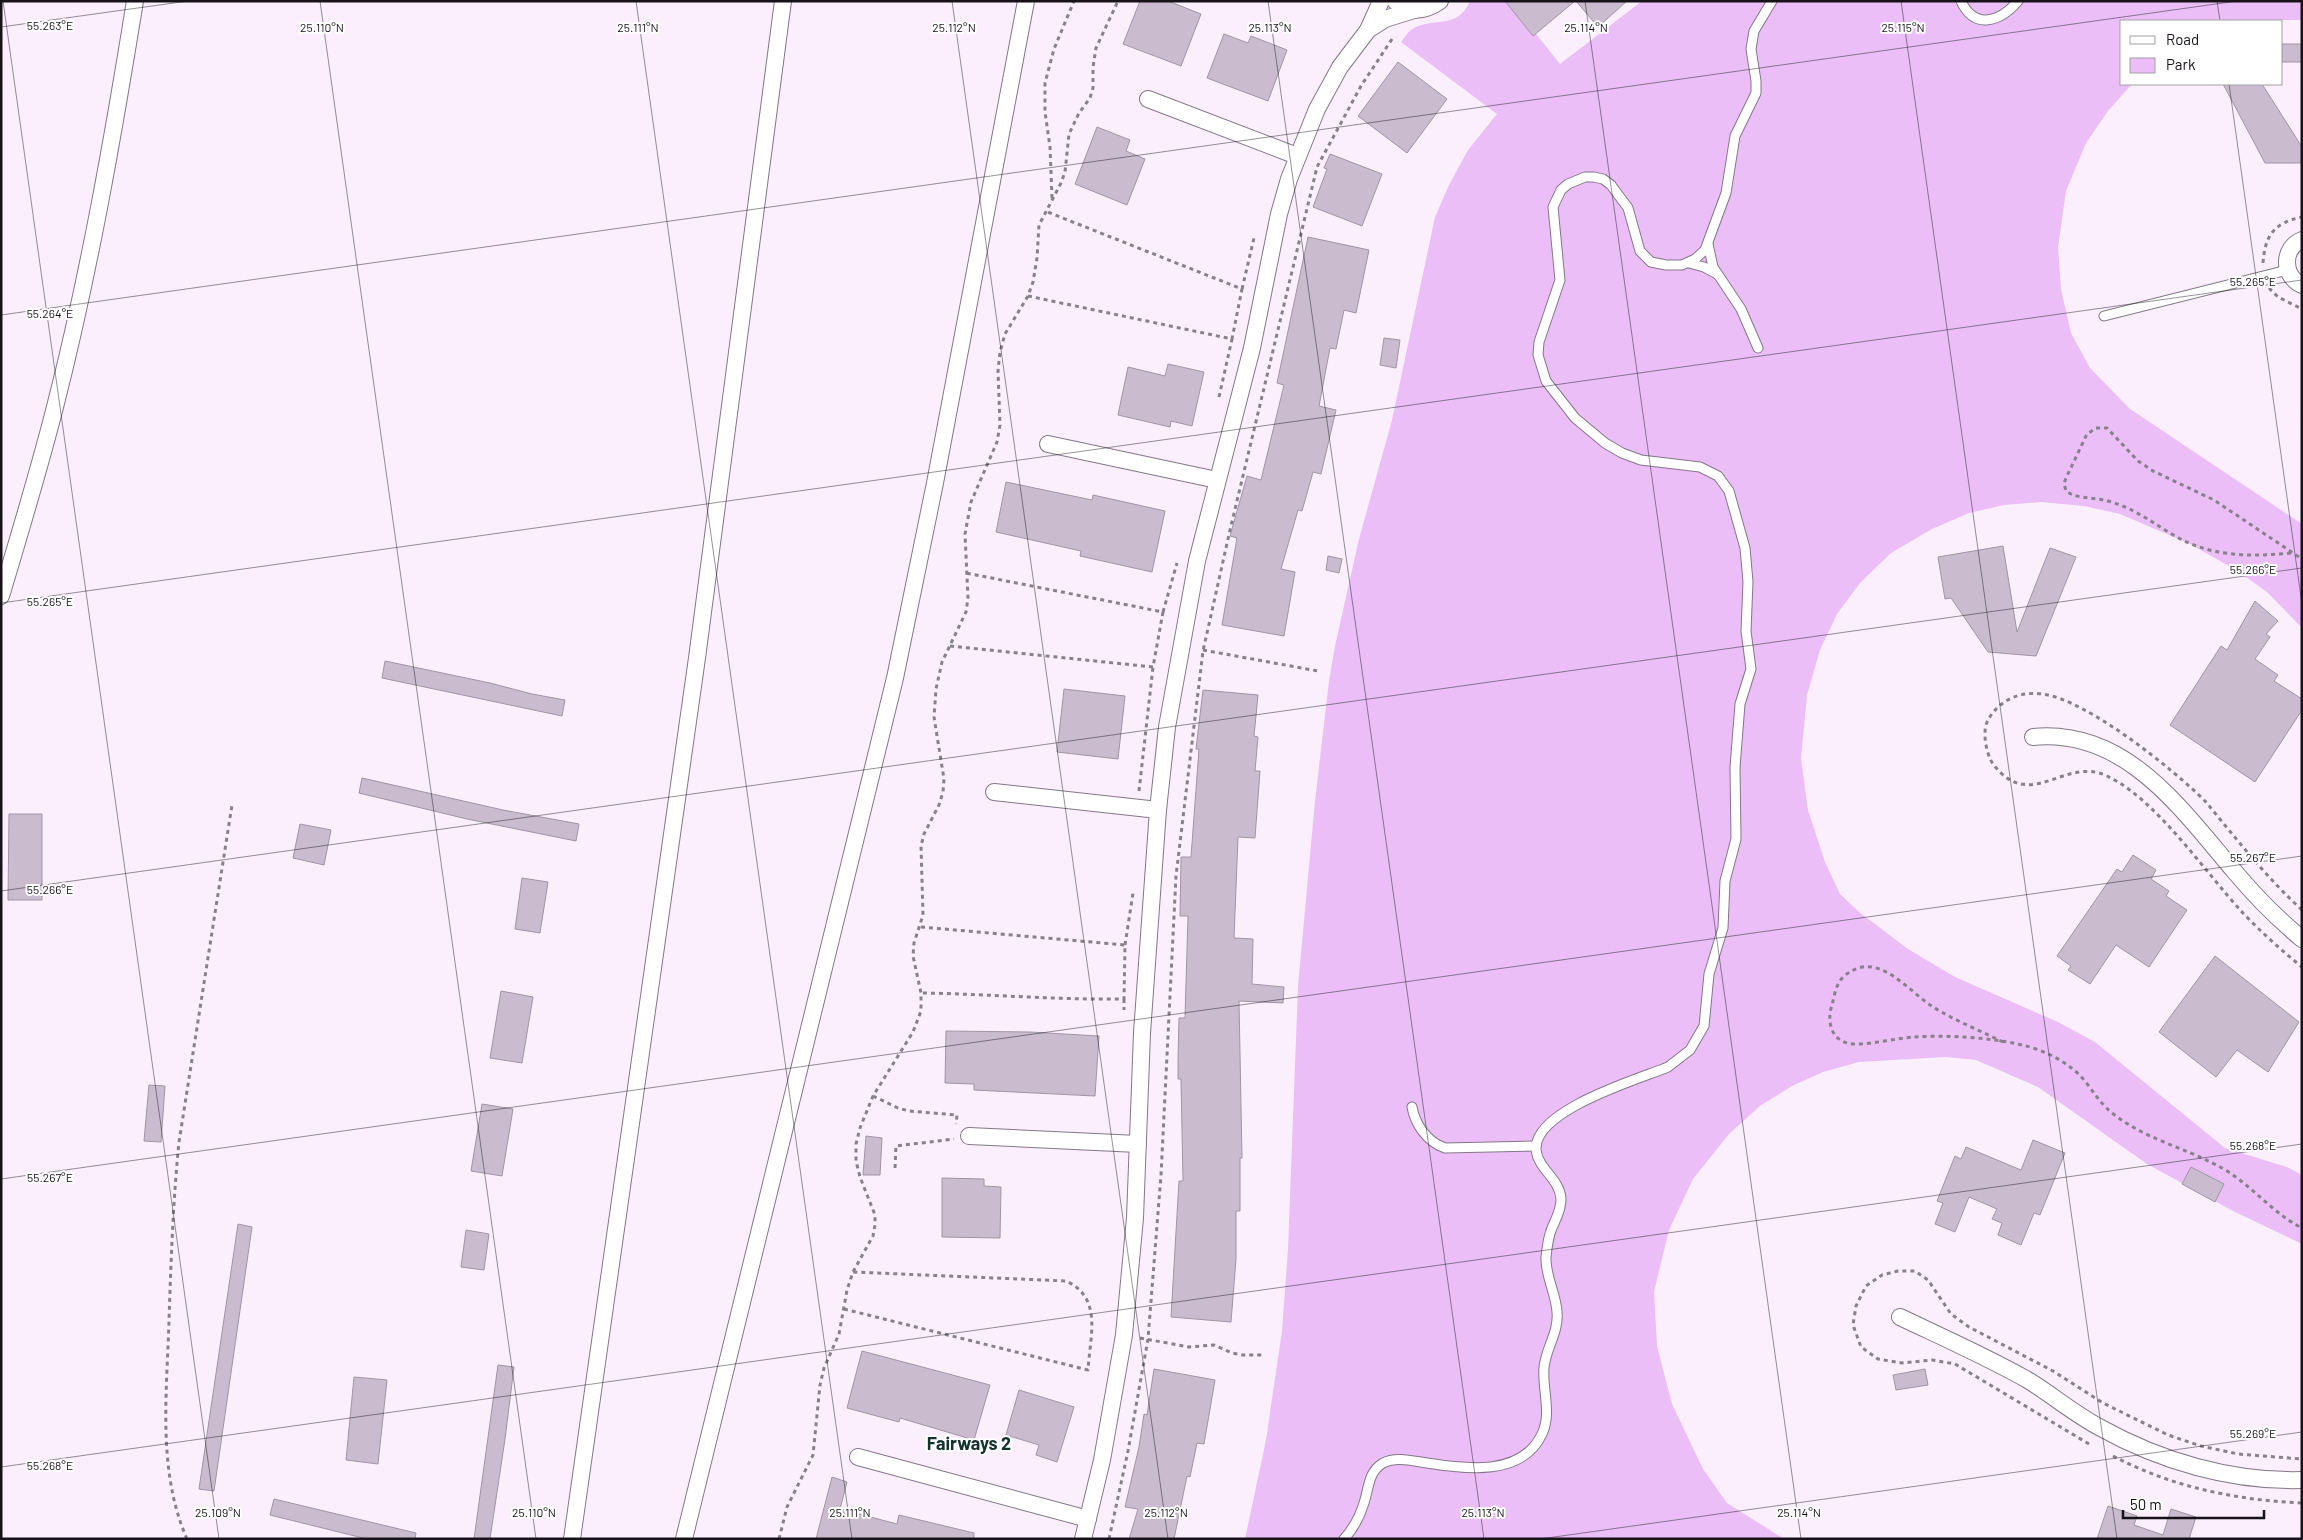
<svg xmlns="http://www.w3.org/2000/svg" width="2303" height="1540" font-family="Barlow,sans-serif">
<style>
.green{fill:#ebbef8}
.building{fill:#cabcce;stroke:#a194a5}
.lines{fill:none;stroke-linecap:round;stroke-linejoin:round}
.lane-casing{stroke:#847788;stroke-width:11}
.street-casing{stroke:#847788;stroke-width:18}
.path{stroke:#88808b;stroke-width:3;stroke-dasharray:4 4;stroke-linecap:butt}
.lane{stroke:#fff;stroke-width:9}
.street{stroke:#fff;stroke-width:16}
.ticks{fill:none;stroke:#171219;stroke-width:1;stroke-opacity:0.45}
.labels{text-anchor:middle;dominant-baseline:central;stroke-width:4;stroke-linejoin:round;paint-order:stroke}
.neighbourhood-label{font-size:18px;font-weight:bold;fill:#13332d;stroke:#fff}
.ticks-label{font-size:12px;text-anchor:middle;fill:#171219;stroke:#fff;stroke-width:4;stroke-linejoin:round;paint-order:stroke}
</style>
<rect width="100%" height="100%" fill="#fbeffe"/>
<path class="green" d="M1470,1H1510L1560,64L1642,1H2302V20L2122,21V84H2132L2108,111L2086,143L2066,191L2058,247L2061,289L2071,333L2090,368L2130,409L2302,524V628L2267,592L2236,570L2190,544L2120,514L2084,506L2041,502L2004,505L1969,513L1932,529L1891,553L1860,583L1837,614L1820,650L1807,695L1801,758L1808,810L1825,862L1840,894L1859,912L1908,949L1955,977L2058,1022L2095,1042L2225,1148L2287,1167L2302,1175V1244L2233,1211L2147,1164L2038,1087L1976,1060L1946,1057L1859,1062L1823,1072L1792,1086L1760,1106L1729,1134L1693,1179L1669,1230L1654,1292L1657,1346L1672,1404L1703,1469L1727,1503L1784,1539H1245L1266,1440L1282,1331L1288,1249L1298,986L1315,801L1329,681L1335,646L1359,539L1392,420L1435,217L1449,185L1468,150L1497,114L1401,42C1404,38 1407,33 1411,30C1430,16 1458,31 1470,1Z"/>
<g class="building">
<path d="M1140,1H1168L1201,14L1181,66L1123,44Z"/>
<path d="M1505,1H1575L1533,36Z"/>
<path d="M1576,1H1627L1598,27Z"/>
<path d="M1224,34L1248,43L1251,36L1287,50L1268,101L1207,78Z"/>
<rect x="2282" y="44" width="20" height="18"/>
<path d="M1398,62L1447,99L1407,153L1358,116Z"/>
<path d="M2223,84H2262L2302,147V163H2265Z"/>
<path d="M1097,127L1130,140L1126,151L1145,159L1127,205L1075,184Z"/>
<path d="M1330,154L1382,174L1362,226L1313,207L1327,169L1324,168Z"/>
<path d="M1308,237L1369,250L1356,313L1344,310L1336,349L1330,348L1319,406L1336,410L1321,474L1313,472L1302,511L1298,510L1281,569L1295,572L1284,636L1222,625L1237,538L1230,536L1247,476L1261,480L1284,385L1277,383Z"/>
<path d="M1384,338L1400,340L1396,368L1380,365Z"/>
<path d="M1168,364L1204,372L1192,426L1171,421L1170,427L1118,415L1128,367L1165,376Z"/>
<path d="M1006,482L1092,500L1093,495L1165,511L1152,572L1080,556L1081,551L996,532Z"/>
<path d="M2003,546L2017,632L2050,548L2076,557L2036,656L1988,652L1951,598L1945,599L1938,557Z"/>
<path d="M1328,556L1342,559L1339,573L1326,570Z"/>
<path d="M2255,601L2278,621L2266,634L2270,637L2255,659L2278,675L2274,681L2302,699V710L2255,782L2170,725L2221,646L2227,650Z"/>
<path d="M385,661L490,683L532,694L565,700L562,716L382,678Z"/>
<path d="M1064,689L1125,696L1118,759L1057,752Z"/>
<path d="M1203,690L1258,695L1254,736L1258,737L1255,771H1260L1255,838L1238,837L1234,938L1253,939L1252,984L1284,987L1283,1003L1239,1001L1242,1158H1240V1211H1236V1259L1231,1322L1171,1317L1179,1181H1183L1181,1079H1178V1061L1179,1018H1185L1188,916H1180L1181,857H1191L1199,749H1196Z"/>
<path d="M362,778L503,810L579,824L576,841L467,819L359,793Z"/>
<path d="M9,814H42V900H8Z"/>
<path d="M300,824L331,830L324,865L293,858Z"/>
<path d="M2133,855L2156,870L2151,879L2169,891L2166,896L2187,910L2149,967L2116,945L2090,984L2068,970L2071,966L2057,956L2117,869L2122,872Z"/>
<path d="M522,878L548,882L540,933L515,929Z"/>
<path d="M2215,956L2299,1022L2268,1072L2237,1050L2216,1077L2159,1032Z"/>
<path d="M501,991L533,997L522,1063L490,1058Z"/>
<path d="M946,1031L1030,1032L1099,1036L1095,1096L974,1090V1084L945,1083Z"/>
<path d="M149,1085L165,1086L161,1142L144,1141Z"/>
<path d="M482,1104L513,1109L502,1176L471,1171Z"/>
<path d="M866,1136L882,1138L880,1175H863Z"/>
<path d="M2033,1140L2065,1153L2040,1215L2034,1213L2021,1245L1998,1235L2002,1223L1992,1219L1997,1209L1969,1197L1955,1232L1935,1224L1943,1203L1937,1201L1955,1156L1961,1159L1966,1147L2021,1170Z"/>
<path d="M2191,1167L2224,1184L2215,1202L2182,1184Z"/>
<path d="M942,1178L984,1179V1186L1001,1187L1000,1238L942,1237Z"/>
<path d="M238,1224L252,1227L214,1491L199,1489Z"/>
<path d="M466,1230L489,1234L484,1270L461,1267Z"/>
<path d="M862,1351L990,1385L974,1440L900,1418L899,1422L847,1408Z"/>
<path d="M498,1365L514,1367L505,1439L490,1539H474Z"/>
<path d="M1154,1369L1215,1380L1204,1444L1197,1443L1190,1477L1187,1476L1174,1539H1129L1138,1509L1125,1507L1139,1447L1144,1414L1147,1415Z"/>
<path d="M1925,1369L1928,1385L1896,1390L1893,1375Z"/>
<path d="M354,1377L387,1380L378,1464L346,1460Z"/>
<path d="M1019,1390L1074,1407L1057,1462L1036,1455L1039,1445L1006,1435Z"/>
<path d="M832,1477L847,1482L840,1509L897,1524L899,1515L974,1533V1539H816Z"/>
<path d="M274,1499L416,1533L415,1539H367L270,1515Z"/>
<path d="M2108,1506L2137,1516L2134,1525L2163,1535L2171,1509L2196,1517L2189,1539H2097Z"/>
</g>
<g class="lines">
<g class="lane-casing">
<g id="lane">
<path d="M1961,1C1975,31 2001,21 2018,1"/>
<path d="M1708,244L1713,267L1741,309L1758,348"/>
<path d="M1689,263L1704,267L1717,274"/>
<path d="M2104,316L2287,270"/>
<path d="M1412,1107C1415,1124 1427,1142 1445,1148L1536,1146"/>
<path d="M1344,1539C1353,1529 1360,1516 1364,1503C1369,1488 1368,1472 1383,1463C1396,1456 1413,1461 1427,1463C1465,1469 1522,1477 1542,1434C1552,1413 1542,1389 1544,1367C1546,1348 1559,1332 1557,1312C1556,1293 1545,1276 1546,1257C1547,1247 1548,1237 1552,1228C1556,1218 1561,1211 1561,1199C1560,1179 1538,1169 1536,1150C1533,1110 1639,1079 1668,1067L1690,1050L1704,1026L1709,974L1723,928L1725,881L1736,839L1735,767L1740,704L1751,669L1746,631L1748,582L1745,548L1729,491L1718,476L1700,467L1641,460L1622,453L1605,443L1575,418L1546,381L1538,355L1539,342L1560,280L1553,207L1561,190L1568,184L1585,177H1594L1603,179L1611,185L1628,208L1640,251L1651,262L1666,265H1682L1695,259L1705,250L1726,193L1735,136L1756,93V81L1751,49L1754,31L1772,1"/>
</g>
</g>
<g class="street-casing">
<g id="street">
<path d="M1395,1C1409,14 1426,11 1440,1"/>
<path d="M1368,30L1385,19L1414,10"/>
<path d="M1148,99L1297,156"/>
<path d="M2302,240C2282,248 2282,276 2302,285"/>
<path d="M1048,444L1217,480"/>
<path d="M1,596C20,533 39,470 55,407C89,274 113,137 135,1"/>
<path d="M2033,737C2126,728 2181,809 2235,872C2255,896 2278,919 2302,939"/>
<path d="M994,792L1158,810"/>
<path d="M969,1136L1138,1144"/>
<path d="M1900,1317C1942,1337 1985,1356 2026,1379C2051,1394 2073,1413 2099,1427C2160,1461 2231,1482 2302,1480"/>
<path d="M858,1457L1088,1519"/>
<path d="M572,1539L697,658L783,1"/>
<path d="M684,1539L895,678L935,483L1026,1"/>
<path d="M1083,1539L1102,1460L1124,1335L1135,1218L1142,1033L1158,810L1167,727L1197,561L1252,348L1279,214L1289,179L1317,109L1340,67L1368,30L1381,1"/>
</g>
</g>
<g class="path">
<path d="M1052,198L1050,147L1045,112V83L1054,49L1074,1"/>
<path d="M2263,263C2265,235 2274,223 2302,217"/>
<path d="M2269,288L2278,297L2302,309"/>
<path d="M1242,289L1254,238"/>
<path d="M1028,296L1232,339L1242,289L1045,211"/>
<path d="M1219,397L1232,339"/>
<path d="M2291,553C2251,557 2211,557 2175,536C2158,526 2143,515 2125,507C2118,504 2110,501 2103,500C2090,497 2077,499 2066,491L2064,483L2067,476L2087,434L2096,428H2107L2138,461L2153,471L2214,500L2302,559"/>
<path d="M1163,612L1177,563"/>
<path d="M950,646L1153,667L1163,612L966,573"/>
<path d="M1203,650L1318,671"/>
<path d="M1139,791L1153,667"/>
<path d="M2302,910C2278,888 2258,865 2238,841C2227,828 2216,814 2205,801C2173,769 2086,699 2042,694C2020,691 1999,700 1988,720C1983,729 1985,744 1988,753C1991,763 1995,767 2002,774C2036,805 2068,757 2107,776C2156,799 2205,872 2242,912C2261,932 2281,950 2302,967"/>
<path d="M921,927L1125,945L1124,999C1056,1000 989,994 921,993"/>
<path d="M1125,945L1133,893"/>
<path d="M1124,999V1010"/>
<path d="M2003,1042C1979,1030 1953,1020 1930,1005C1908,990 1879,953 1850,972C1846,974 1841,978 1839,983C1835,989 1834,998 1832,1005C1827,1020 1830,1038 1847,1043C1860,1047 1897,1038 1913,1037C1949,1035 1987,1037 2022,1045C2045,1050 2070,1063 2085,1081C2095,1094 2102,1106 2116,1116C2151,1142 2191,1149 2227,1171C2254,1188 2274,1214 2302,1228"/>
<path d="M873,1096L898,1108L909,1111L957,1115L956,1124"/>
<path d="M895,1168L896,1146L954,1139"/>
<path d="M844,1309L1088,1370C1090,1336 1103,1298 1066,1281L853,1272"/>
<path d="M1140,1338L1189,1347L1214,1345L1232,1353L1243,1355H1264"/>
<path d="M2089,1444L1955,1364L1932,1360L1902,1363L1878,1359L1861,1347L1853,1325L1856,1306L1866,1286L1882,1275L1898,1271H1915L1928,1280L1951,1314L1969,1327L2053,1371L2103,1403L2168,1435L2201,1446L2238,1454L2302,1459"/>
<path d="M2113,1456C2172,1487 2235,1500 2302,1503"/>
<path d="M187,1539C157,1471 167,1392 169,1320C171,1261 173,1201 179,1142L232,805"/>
<path d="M779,1539L787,1507L813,1455L820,1385L824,1368L839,1334L847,1290L853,1272L873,1236L875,1225V1215L860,1177L856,1161V1144L860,1128L873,1096L913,1032L921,1011V993L913,956L914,943L923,915L921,846L924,834L939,805L943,792L944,779L934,717L936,689L942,662L966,612L968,598L965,534L971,502L997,442L1000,425L998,371L1000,352L1005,334L1028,296L1033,282L1037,258L1039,225L1061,183L1065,172L1069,134L1079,113L1090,98L1093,88V67L1096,48L1118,1"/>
<path d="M1109,1539L1128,1451L1148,1339L1161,1175L1176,876L1203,651L1230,530L1317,167L1361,86L1394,36"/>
</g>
<use href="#lane" class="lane"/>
<use href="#street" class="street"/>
</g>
<path class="ticks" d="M3,1L219,1539M320,1L536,1539M636,1L852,1539M952,1L1168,1539M1268,1L1484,1539M1585,1L1801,1539M1901,1L2117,1539M2217,1L2220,21M1,27L188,1M2229,84L2302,604M1,315L2237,1M1,603L2302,280M1,891L2302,568M1,1179L2302,856M1,1467L2302,1144M1540,1539L2302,1432"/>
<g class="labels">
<g class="neighbourhood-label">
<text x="969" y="1443">Fairways 2</text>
</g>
</g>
<g class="ticks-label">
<text x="50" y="30">55.263°E</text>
<text x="322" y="32">25.110°N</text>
<text x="638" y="32">25.111°N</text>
<text x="954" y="32">25.112°N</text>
<text x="1270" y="32">25.113°N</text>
<text x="1586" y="32">25.114°N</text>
<text x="1903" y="32">25.115°N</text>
<text x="2253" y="286">55.265°E</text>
<text x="50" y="318">55.264°E</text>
<text x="2253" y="574">55.266°E</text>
<text x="50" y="606">55.265°E</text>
<text x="2253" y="862">55.267°E</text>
<text x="50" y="894">55.266°E</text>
<text x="2253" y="1150">55.268°E</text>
<text x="50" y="1182">55.267°E</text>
<text x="2253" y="1438">55.269°E</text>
<text x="50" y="1470">55.268°E</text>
<text x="218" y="1517">25.109°N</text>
<text x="534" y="1517">25.110°N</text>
<text x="850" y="1517">25.111°N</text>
<text x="1166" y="1517">25.112°N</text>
<text x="1483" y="1517">25.113°N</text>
<text x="1799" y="1517">25.114°N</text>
</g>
<rect width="2303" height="1540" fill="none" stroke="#171219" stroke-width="5"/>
<rect x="2120" y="20" width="162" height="65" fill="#ffffff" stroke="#a2a0a3"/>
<rect x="2130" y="36" width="25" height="8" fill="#ffffff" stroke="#a2a0a3"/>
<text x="2166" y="45" font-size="15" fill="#171219">Road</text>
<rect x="2130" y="58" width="25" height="15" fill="#ebbef8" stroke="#a2a0a3"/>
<text x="2166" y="70" font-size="15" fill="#171219">Park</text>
<path d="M2123 1510v8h141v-8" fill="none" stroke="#171219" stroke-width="2.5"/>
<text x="2130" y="1510" font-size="15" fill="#171219" stroke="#ffffff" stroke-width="4" paint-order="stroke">50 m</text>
</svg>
